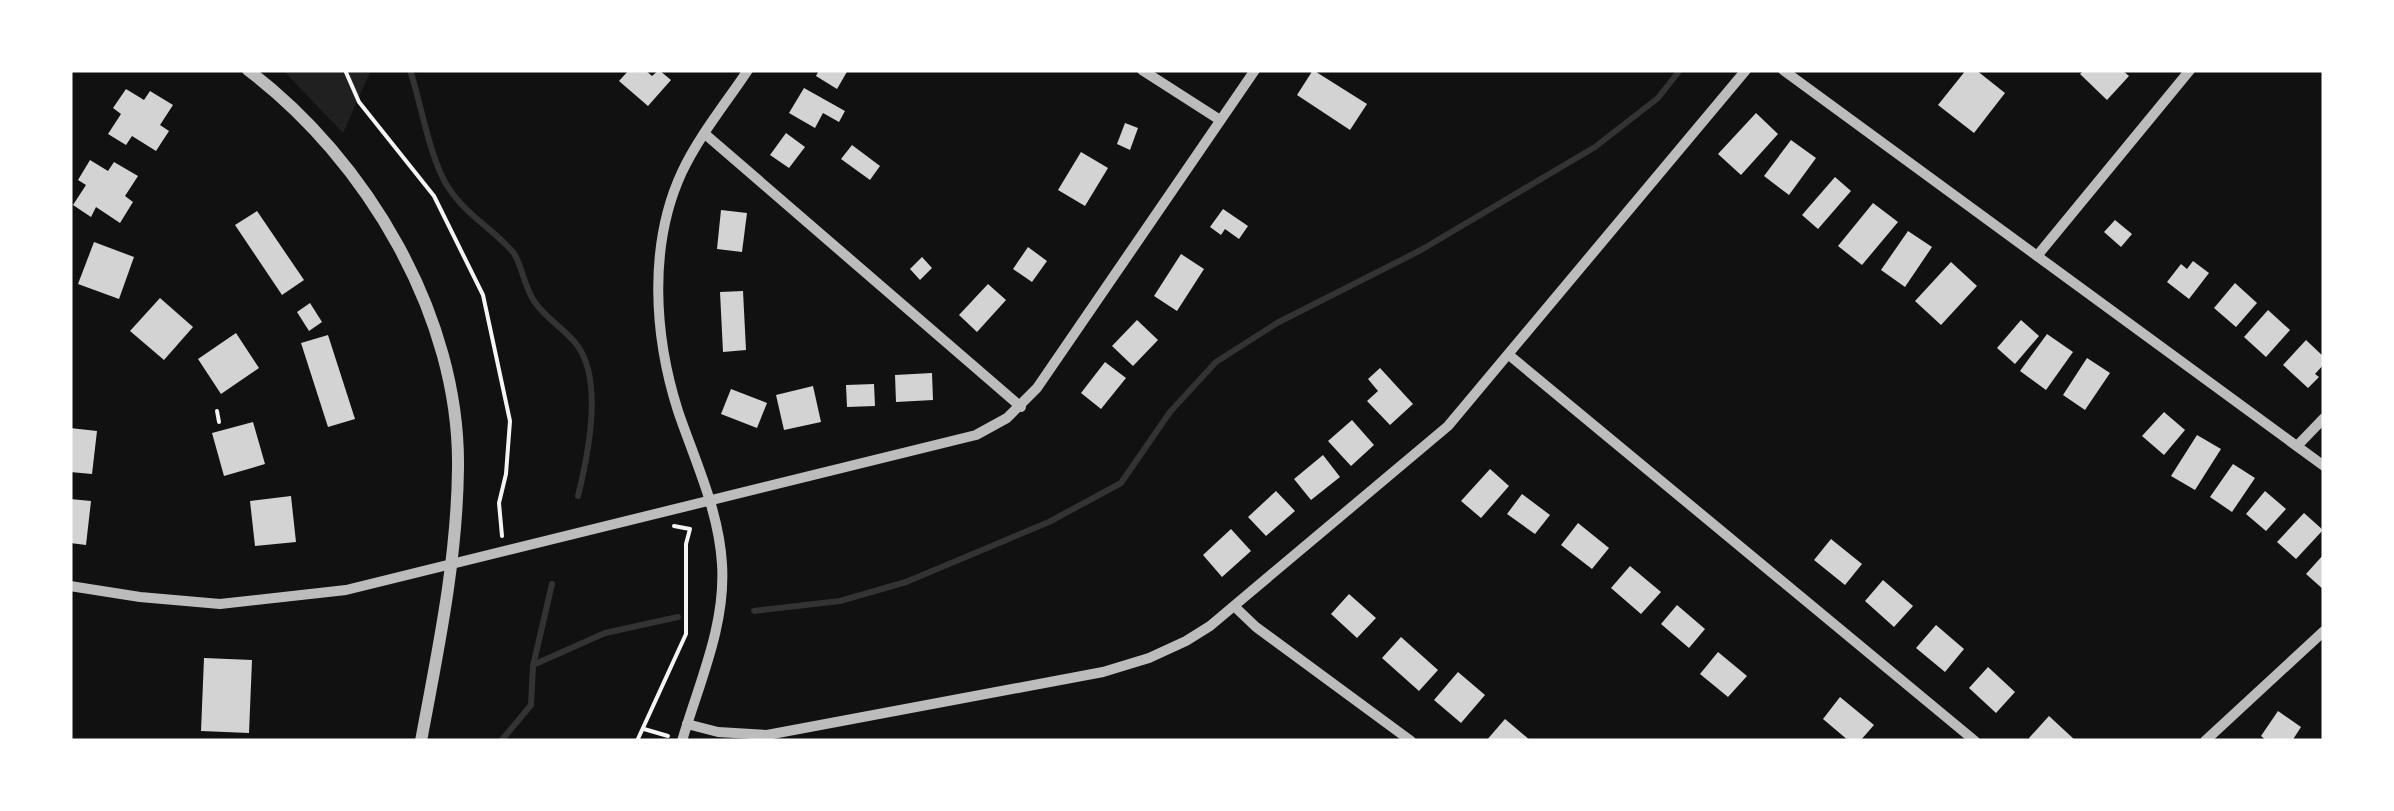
<svg xmlns="http://www.w3.org/2000/svg" width="2394" height="811" font-family="Raleway,sans-serif">
<style>
.green{fill:#202020}
.lines{fill:none;stroke-linecap:round;stroke-linejoin:round}
.stream{stroke:#333;stroke-width:6}
.building{fill:#d3d3d3}
.path{stroke:#f5f5f5;stroke-width:4}
.minor{stroke:#bcbcbc;stroke-width:10}
.tertiary{stroke:#bcbcbc;stroke-width:12}
</style>
<rect width="100%" height="100%" fill="#111"/>
<path class="green" d="M283,70H371L343,133Z"/>
<g class="lines">
<g class="stream">
<path d="M410,70C421,103 430,160 448,187C465,214 493,229 513,252C521,262 524,286 534,301C545,318 565,329 577,345C604,381 588,456 578,496"/>
<path d="M754,611L840,601L906,582L1049,522L1121,483L1170,412L1216,362L1277,323L1421,250L1595,147L1658,98L1680,70"/>
<path d="M533,665L605,633L678,617"/>
<path d="M501,741L531,705L533,666L552,584"/>
</g>
</g>
<g class="building">
<path d="M629,70H645L652,76L659,70L671,80L648,106L619,81Z"/>
<path d="M819,70H848L837,89L816,76Z"/>
<path d="M1313,70L1367,104L1350,130L1297,95Z"/>
<path d="M1966,70H1976L2005,93L1974,133L1938,105Z"/>
<path d="M2084,70H2122L2129,76L2107,100L2080,74Z"/>
<path d="M804,88L845,111L839,122L823,113L815,128L789,113Z"/>
<path d="M126,89L144,100L150,91L173,105L160,125L169,131L156,151L132,136L126,145L108,134L121,114L113,108Z"/>
<path d="M1756,113L1778,134L1741,175L1718,154Z"/>
<path d="M1125,123L1138,128L1130,150L1117,144Z"/>
<path d="M786,133L805,147L789,168L770,155Z"/>
<path d="M1791,140L1816,158L1789,195L1764,176Z"/>
<path d="M852,145L880,166L870,180L841,159Z"/>
<path d="M1081,152L1108,168L1085,206L1058,190Z"/>
<path d="M90,160L108,171L114,162L138,176L125,196L133,202L120,223L96,207L91,217L73,205L86,185L78,180Z"/>
<path d="M1835,177L1851,191L1818,229L1802,215Z"/>
<path d="M1873,203L1898,222L1862,265L1838,246Z"/>
<path d="M1223,209L1248,226L1239,239L1225,229L1221,235L1210,227Z"/>
<path d="M721,210L747,213L742,252L717,249Z"/>
<path d="M257,211L304,280L282,295L235,225Z"/>
<path d="M2115,220L2132,234L2121,247L2104,232Z"/>
<path d="M1908,231L1932,247L1905,287L1881,270Z"/>
<path d="M94,242L134,257L119,299L78,284Z"/>
<path d="M1028,247L1047,261L1032,282L1013,269Z"/>
<path d="M1181,254L1204,269L1177,311L1154,296Z"/>
<path d="M922,257L932,268L920,280L910,269Z"/>
<path d="M2193,261L2209,273L2189,299L2167,282L2181,264L2187,269Z"/>
<path d="M1951,262L1977,286L1941,325L1915,301Z"/>
<path d="M2235,283L2257,303L2236,327L2214,308Z"/>
<path d="M988,284L1006,300L977,332L959,315Z"/>
<path d="M743,291L746,350L723,352L720,292Z"/>
<path d="M160,298L193,327L164,360L130,331Z"/>
<path d="M310,303L322,322L309,331L297,312Z"/>
<path d="M2268,310L2290,330L2266,357L2244,337Z"/>
<path d="M1137,320L1158,340L1133,366L1112,346Z"/>
<path d="M2021,320L2039,336L2015,364L1997,348Z"/>
<path d="M236,333L259,368L221,394L198,359Z"/>
<path d="M2047,334L2073,352L2046,390L2020,371Z"/>
<path d="M328,335L355,419L328,427L301,343Z"/>
<path d="M2306,340L2324,357V364L2315,374L2319,377L2308,388L2283,365Z"/>
<path d="M2087,358L2110,373L2085,410L2063,395Z"/>
<path d="M1105,362L1126,378L1101,409L1081,393Z"/>
<path d="M1380,368L1413,404L1390,425L1367,401L1378,391L1368,379Z"/>
<path d="M932,373L933,400L896,402L895,375Z"/>
<path d="M874,384L875,406L847,407L846,385Z"/>
<path d="M813,386L821,422L784,430L776,395Z"/>
<path d="M731,389L767,403L757,428L721,414Z"/>
<path d="M2164,412L2185,430L2164,455L2142,436Z"/>
<path d="M1352,420L1374,445L1351,466L1328,441Z"/>
<path d="M253,422L265,464L224,476L212,433Z"/>
<path d="M70,428L97,431L92,474L70,472Z"/>
<path d="M2197,435L2221,449L2195,490L2171,476Z"/>
<path d="M1323,455L1340,477L1311,500L1294,479Z"/>
<path d="M2233,464L2255,478L2232,512L2210,497Z"/>
<path d="M1490,469L1509,486L1481,518L1461,501Z"/>
<path d="M1276,491L1295,511L1266,536L1248,517Z"/>
<path d="M2265,491L2286,509L2266,531L2246,514Z"/>
<path d="M1522,494L1550,515L1535,534L1507,514Z"/>
<path d="M291,496L296,542L255,546L250,501Z"/>
<path d="M70,499L91,501L86,545L70,543Z"/>
<path d="M2304,513L2323,530L2296,559L2277,542Z"/>
<path d="M1578,523L1609,548L1592,569L1561,545Z"/>
<path d="M1231,529L1251,551L1222,577L1203,555Z"/>
<path d="M1831,539L1862,564L1845,585L1814,560Z"/>
<path d="M2324,554V590L2306,574Z"/>
<path d="M1630,566L1661,592L1641,614L1611,588Z"/>
<path d="M1883,580L1913,606L1894,627L1865,601Z"/>
<path d="M1349,594L1376,618L1357,638L1331,614Z"/>
<path d="M1677,605L1705,629L1689,648L1661,624Z"/>
<path d="M1936,625L1964,649L1945,672L1916,648Z"/>
<path d="M1401,637L1438,670L1419,691L1382,658Z"/>
<path d="M1718,652L1747,676L1728,697L1700,674Z"/>
<path d="M204,658L252,660L249,733L201,731Z"/>
<path d="M1988,667L2015,692L1996,713L1969,688Z"/>
<path d="M1458,672L1485,695L1461,723L1434,700Z"/>
<path d="M1840,697L1874,725L1860,741H1849L1823,719Z"/>
<path d="M2278,711L2301,727L2292,741H2267L2261,736Z"/>
<path d="M2049,716L2076,741H2032L2029,738Z"/>
<path d="M1505,719L1531,741H1486Z"/>
</g>
<g class="lines">
<g class="path">
<path d="M345,70L359,102L434,196L483,295L510,421L506,474L499,503L502,536"/>
<path d="M217,411L219,422"/>
<path d="M644,729L668,736"/>
<path d="M637,741L686,634V544L690,529L674,526"/>
</g>
<g class="minor">
<path d="M1142,70L1220,120"/>
<path d="M1783,70L2324,466"/>
<path d="M705,134L1021,407"/>
<path d="M2037,256L2190,70"/>
<path d="M1509,355L1975,741"/>
<path d="M2297,446L2324,418"/>
<path d="M70,586L140,597L220,604L346,590L976,435L1007,418L1037,388L1255,70"/>
<path d="M1235,607L1256,627L1411,741"/>
<path d="M687,724L718,732L767,735L1103,672L1149,658L1186,641L1210,626L1448,426L1746,70"/>
<path d="M682,741C699,683 726,625 722,564C719,511 695,461 678,411C654,336 648,245 682,172C699,136 726,103 748,70"/>
<path d="M2205,741L2324,631"/>
</g>
<path class="tertiary" d="M248,70C367,160 460,317 458,468C457,561 438,650 421,741"/>
</g>
<rect width="2394" height="811" fill="none" stroke="#ffffff" stroke-width="145"/>
</svg>
